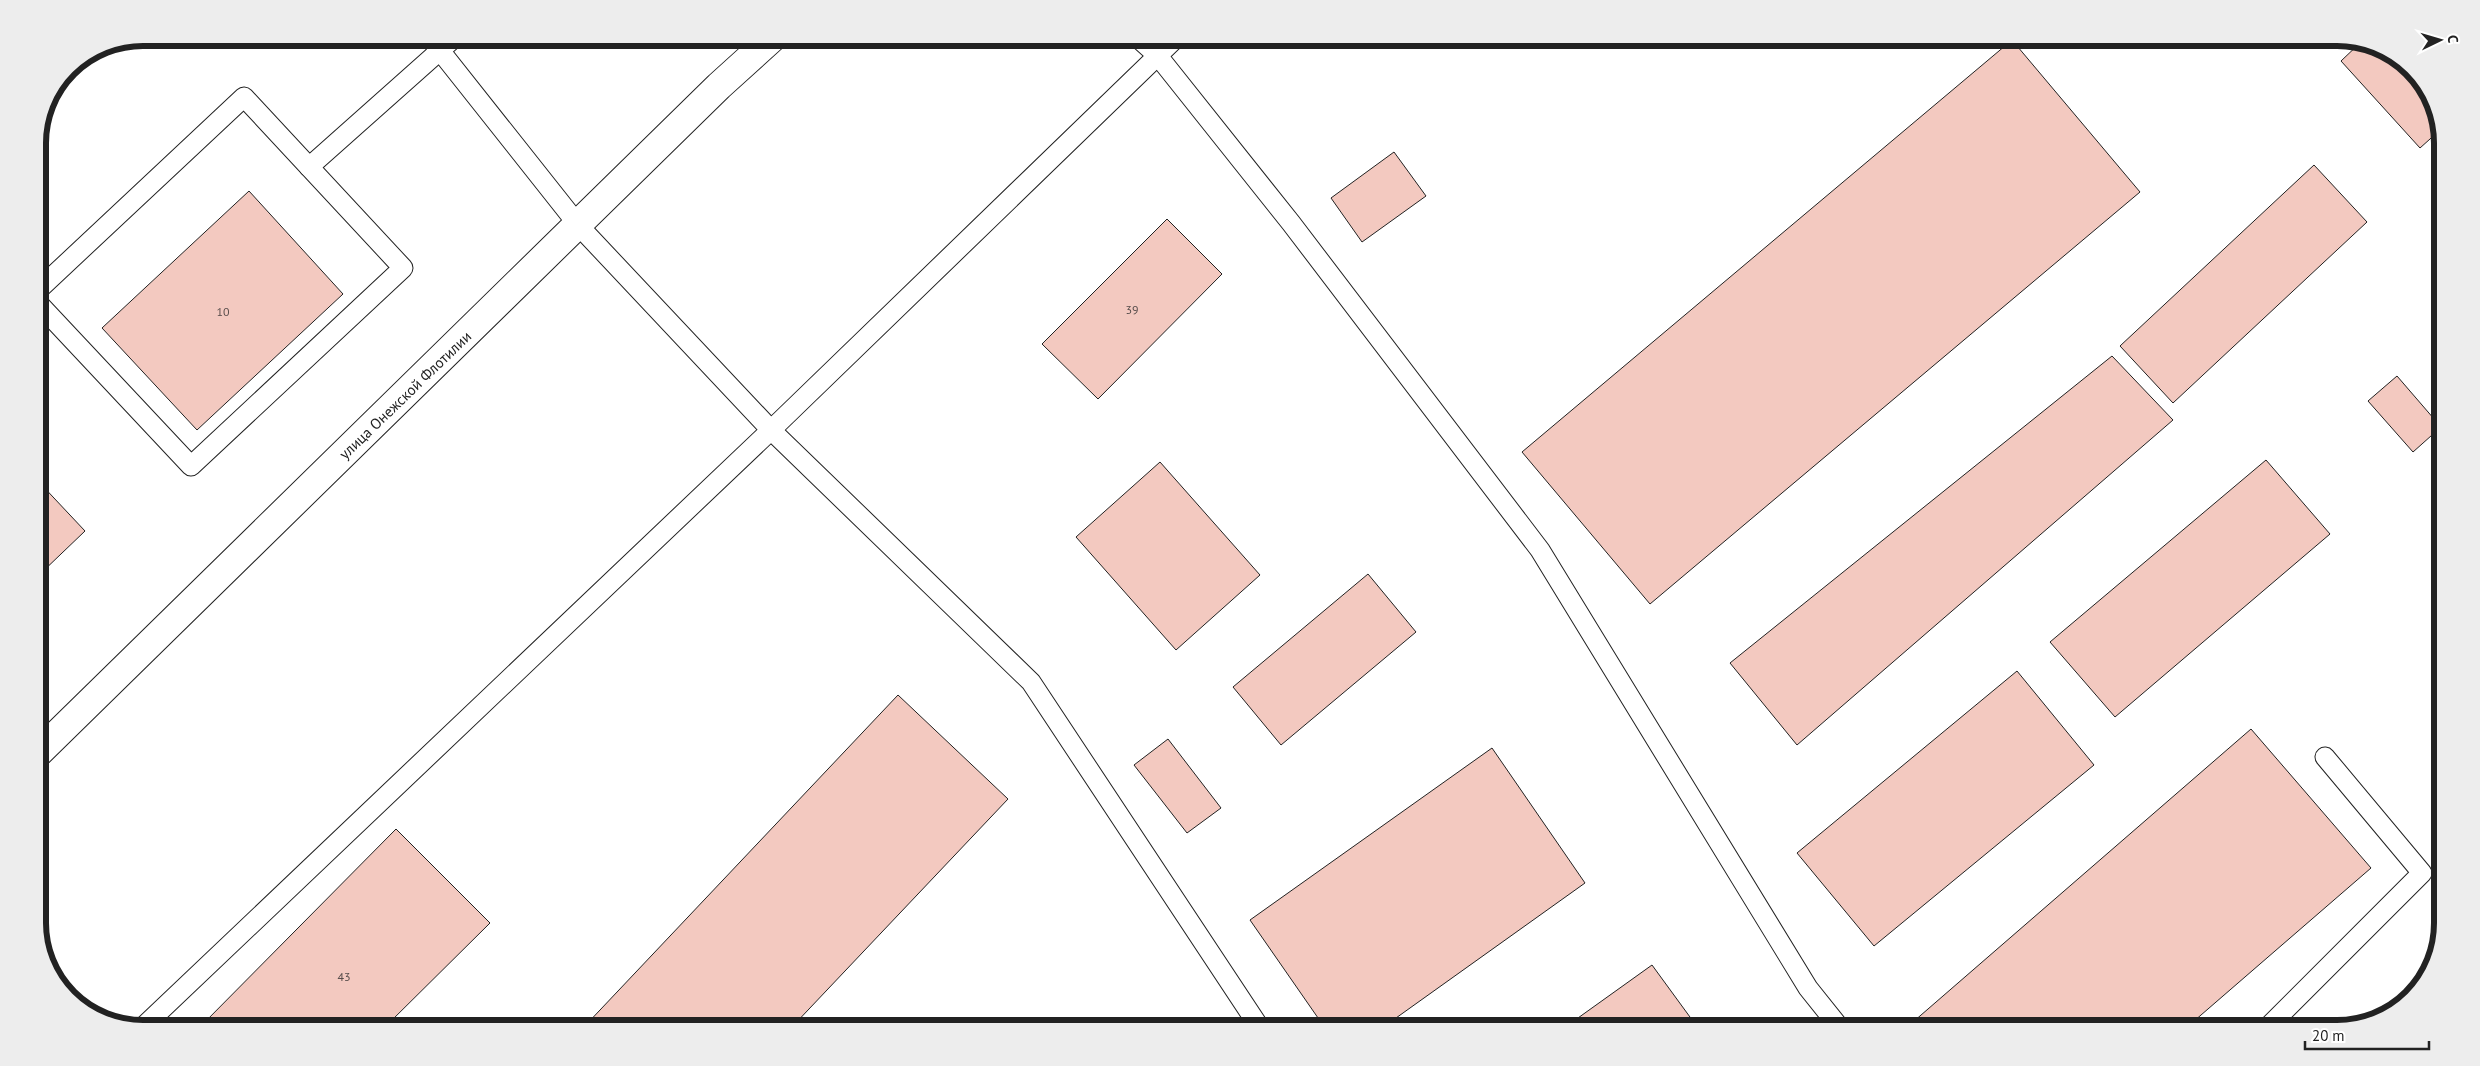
<svg xmlns="http://www.w3.org/2000/svg" width="2480" height="1066" font-family="'PT Sans',sans-serif">
<style>
.building{fill:#f3c9c0;stroke:#222}
.lines{fill:none;stroke-linecap:round;stroke-linejoin:round}
.service-casing{stroke:#222;stroke-width:21}
.secondary-casing{stroke:#222;stroke-width:30}
.service{stroke:#fff;stroke-width:19}
.secondary{stroke:#fff;stroke-width:28}
.labels{text-anchor:middle;dominant-baseline:central;stroke-width:4;stroke-linejoin:round;paint-order:stroke}
.number-label{font-size:12px;fill:#564c4a}
.street-label{font-size:15px;fill:#222;stroke:#fff}
.rim{fill:none;stroke:#222;stroke-width:6}
</style>
<rect width="100%" height="100%" fill="#fff"/>
<g class="building">
<path d="M2012,40L2140,192L1650,604L1522,452Z"/>
<path d="M2361,42L2377,45L2421,79L2440,130L2420,148L2341,61Z"/>
<path d="M1394,152L1426,196L1362,242L1331,198Z"/>
<path d="M2314,165L2367,222L2173,403L2120,346Z"/>
<path d="M249,191L343,294L197,430L102,328Z"/>
<path d="M1167,219L1222,274L1098,399L1042,344Z"/>
<path d="M2112,356L2173,420L1797,745L1730,663Z"/>
<path d="M2397,376L2441,427L2413,452L2368,401Z"/>
<path d="M2266,460L2330,534L2115,717L2050,642Z"/>
<path d="M1160,462L1260,575L1176,650L1076,537Z"/>
<path d="M38,481L85,531L38,576Z"/>
<path d="M1368,574L1416,632L1281,745L1233,687Z"/>
<path d="M2017,671L2094,765L1874,946L1797,853Z"/>
<path d="M898,695L1008,799L791,1028H583Z"/>
<path d="M2251,729L2371,868L2186,1028H1919L1913,1022Z"/>
<path d="M1168,739L1221,808L1187,833L1134,765Z"/>
<path d="M1492,748L1585,883L1382,1028H1325L1250,920Z"/>
<path d="M396,829L490,923L384,1028H199Z"/>
<path d="M1652,965L1698,1028H1564Z"/>
</g>
<g class="lines">
<g class="service-casing">
<g id="service">
<path d="M430,38L579,226L771,430L1031,682L1260,1028"/>
<path d="M1138,38L1158,56L1291,223L1540,550L1808,988L1840,1028"/>
<path d="M309,167L454,38"/>
<path d="M38,290L244,97L403,268L191,466L38,303"/>
<path d="M142,1028L771,430L1176,38"/>
<path d="M2267,1028L2422,873L2325,757"/>
</g>
</g>
<g class="secondary-casing">
<path id="secondary" d="M38,753L719,86L772,38"/>
</g>
<use href="#service" class="service"/>
<use href="#secondary" class="secondary"/>
</g>
<g class="labels">
<g class="number-label">
<text x="1132" y="309">39</text>
<text x="223" y="311">10</text>
<text x="344" y="976">43</text>
</g>
<g class="street-label">
<text transform="translate(405 395) rotate(-44)">улица Онежской Флотилии</text>
</g>
</g>
<path d="M0 0H2480V1066H0ZM143 46H2337A97 97 0 0 1 2434 143V923A97 97 0 0 1 2337 1020H143A97 97 0 0 1 46 923V143A97 97 0 0 1 143 46Z" fill="#ededed" fill-rule="evenodd"/>
<path class="rim" d="M143 46H2337A97 97 0 0 1 2434 143V923A97 97 0 0 1 2337 1020H143A97 97 0 0 1 46 923V143A97 97 0 0 1 143 46Z"/>
<g transform="translate(2440 40) rotate(85)" stroke="#ffffff" stroke-width="4" paint-order="stroke">
<path d="M0-4L9 19L0 12L-9 19Z" fill="#222222"/>
<text y="-8" font-size="14" font-weight="bold" text-anchor="middle" fill="#222222">С</text>
</g>
<path d="M2305 1041v8h124v-8" fill="none" stroke="#222222" stroke-width="2.5"/>
<text x="2312" y="1041" font-size="15" fill="#222222" stroke="#ffffff" stroke-width="4" paint-order="stroke">20 m</text>
</svg>
